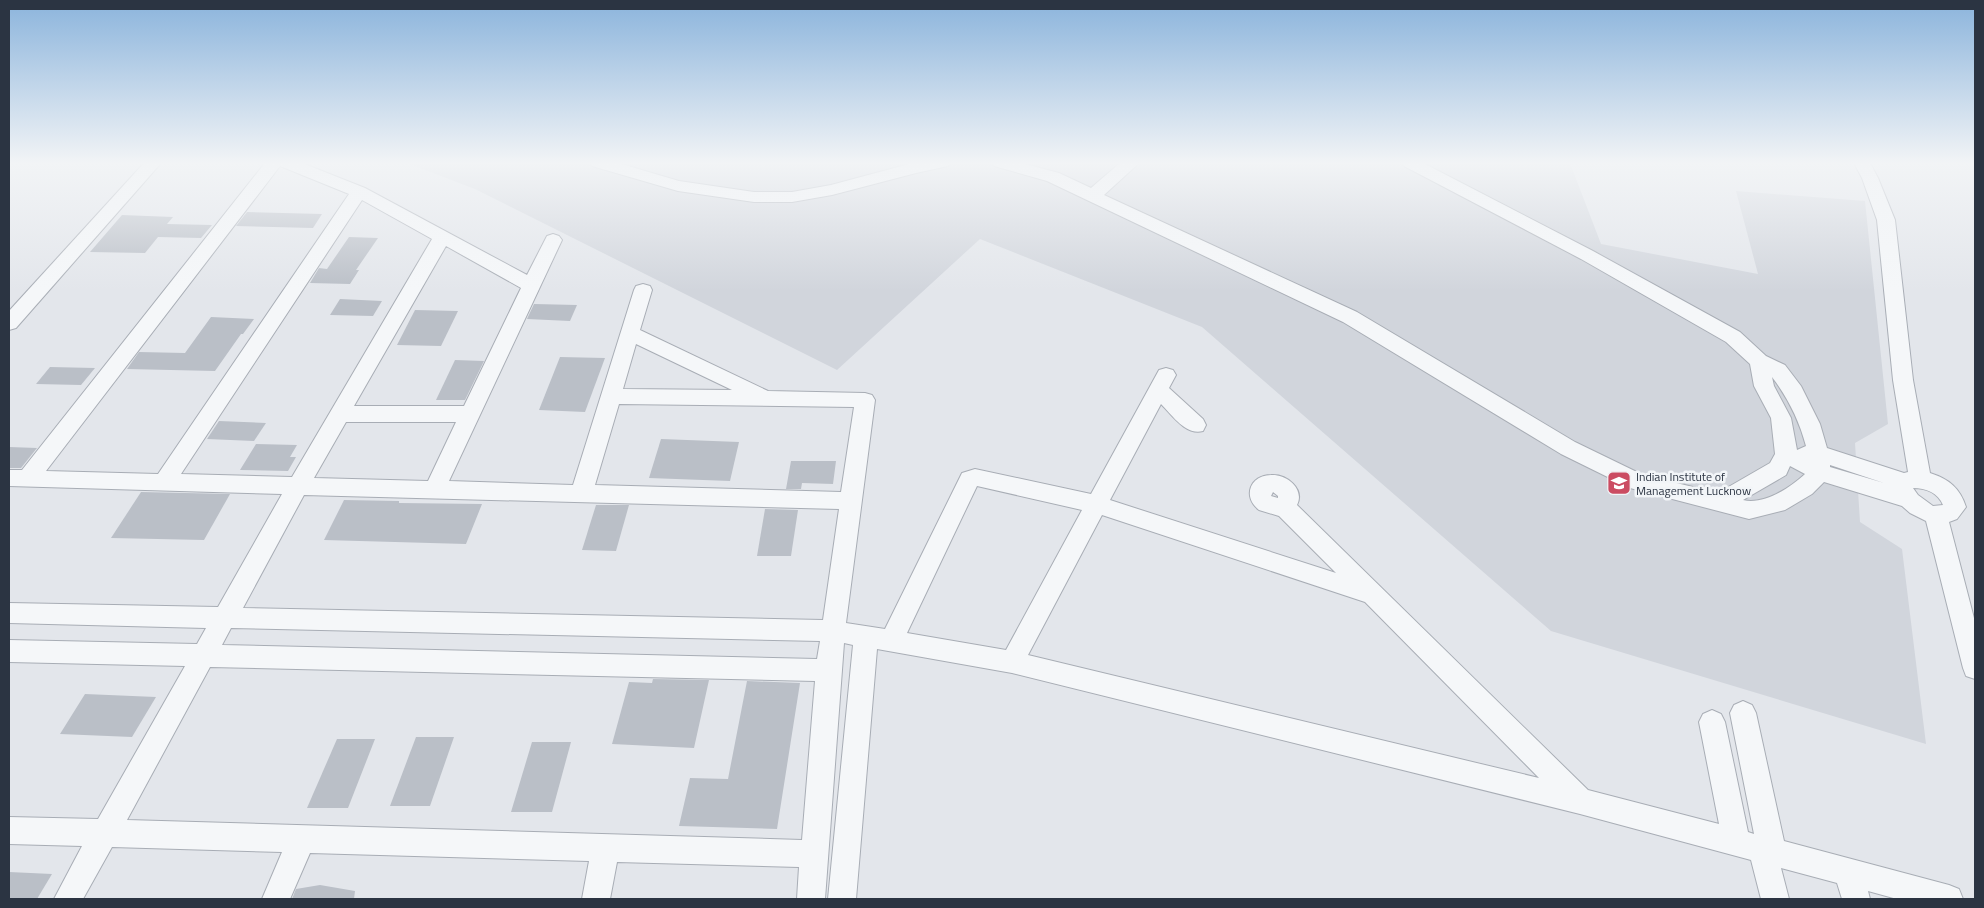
<svg xmlns="http://www.w3.org/2000/svg" width="1984" height="908" font-family="'Titillium Web',sans-serif">
<style>
.built{fill:#d1d5dc}
.building{fill:#babfc7}
.lines{fill:none;stroke-linecap:round;stroke-linejoin:round}
.minor-casing{stroke:#a8adb5;stroke-width:2}
.minor{fill:#f5f7f9;fill-rule:evenodd}
.labels{text-anchor:middle;dominant-baseline:central;stroke-width:5;stroke-linejoin:round;paint-order:stroke}
.poi-label{font-size:12px;fill:#2b3442;stroke:#f2f5f8;text-anchor:start}
</style>
<rect width="100%" height="100%" fill="#e3e6eb"/>
<path class="built" d="M407,163H1570L1601,244L1758,274L1736,191L1865,201L1888,424L1855,443L1860,522L1902,549L1926,744L1551,631L1202,327L980,239L837,370L475,189Z"/>
<g class="building">
<path d="M247,212L322,214L313,228L236,226Z"/>
<path d="M122,215L173,217L167,224L212,225L201,238L158,237L145,253L90,252Z"/>
<path d="M349,237L378,238L356,270H359L350,284L310,283L319,268L327,269Z"/>
<path d="M340,299L382,301L373,316L330,315Z"/>
<path d="M534,304L577,305L570,321L527,319Z"/>
<path d="M415,310L458,311L441,346L397,345Z"/>
<path d="M211,317L254,319L243,334H241L215,371L127,369L139,352L185,353Z"/>
<path d="M560,357L605,358L585,412L539,410Z"/>
<path d="M455,360L484,361L465,400H436Z"/>
<path d="M50,367L95,368L81,385L36,384Z"/>
<path d="M219,421L266,423L254,441L207,439Z"/>
<path d="M661,439L739,442L730,481L649,478Z"/>
<path d="M256,444L297,445L290,457H296L288,471L240,470Z"/>
<path d="M9,447L37,448L21,468H9Z"/>
<path d="M791,461H836L833,484L802,483L801,489H786Z"/>
<path d="M141,492L230,494L204,540L111,538Z"/>
<path d="M344,500L399,501V503L482,504L466,544L324,540Z"/>
<path d="M596,505H629L616,551L582,550Z"/>
<path d="M765,509L798,510L791,556H757Z"/>
<path d="M653,679L709,680L694,748L612,744L629,682L652,683Z"/>
<path d="M747,681L800,683L777,829L679,826L690,778L728,779Z"/>
<path d="M85,694L156,697L132,737L60,734Z"/>
<path d="M416,737H454L430,806H390Z"/>
<path d="M337,739H375L348,808H307Z"/>
<path d="M532,742H571L552,812H511Z"/>
<path d="M9,872L52,874L37,899H9Z"/>
<path d="M320,885L355,891L354,899H292L296,889Z"/>
</g>
<g class="lines">
<g class="minor-casing">
<g id="minor">
<path d="M144,163H161L16,328L9,330V311Z"/>
<path d="M265,163H302L365,188L527,275L547,236L553,234L559,236L562,240L449,481L573,485L634,290L636,286L643,284L650,286L652,290L640,330L768,391L865,393L872,395L875,400L846,623L885,629L962,473L975,469L1091,494L1159,370L1166,368L1173,370L1176,375L1169,388L1203,419L1206,425L1203,431C1186,436 1172,415 1161,404L1110,500L1336,573L1279,516L1259,510C1242,497 1250,475 1271,475C1287,474 1305,489 1297,505L1588,790L1719,824L1699,722L1703,714L1712,710L1721,714L1725,722L1748,832L1754,834L1730,713L1734,705L1743,701L1752,705L1756,713L1784,841L1949,885L1959,889L1963,899H1897L1868,891L1870,899H1842L1837,883L1781,868L1789,899H1761L1751,860L1580,814L1012,673L877,649L856,899H828L853,645L844,643L825,899H797L799,867L617,862L610,899H582L589,861L310,853L290,899H262L282,852L112,847L83,899H54L82,846L9,844V817L98,819L185,666L9,662V640L197,644L206,628L9,623V603L218,607L282,494L9,486V470H22ZM280,166L349,194L158,474L46,471ZM362,200L432,239L292,477L181,474ZM446,246L521,288L464,406H354ZM636,344L732,390L623,389ZM619,404L854,407L841,492L595,485ZM346,422H456L428,481L314,478ZM977,486L1082,510L1006,650L907,633ZM1273,492L1278,496V498L1271,496ZM304,495L839,509L823,620L243,608ZM1102,515L1365,602L1539,778L1028,655ZM231,628L820,641L817,659L222,645ZM210,667L815,681L802,840L127,820Z"/>
<path d="M590,163H618L679,181L754,192H792L831,185L913,163H950L948,166L916,173L832,195L792,202H754L678,191L592,166Z"/>
<path d="M992,163H1021L1059,173L1091,188L1120,163H1139L1104,195L1357,312L1575,442L1643,475L1718,493L1770,463L1775,454L1771,418L1754,386L1750,364L1726,342L1581,259L1404,166L1402,163H1423L1593,251L1740,332L1766,356L1785,365L1801,386L1820,424L1827,448L1904,473L1908,472L1893,380L1877,220L1862,178L1854,163H1870L1878,178L1895,220L1913,380L1930,473C1949,479 1960,488 1966,507L1957,519L1949,522L1975,622V679L1966,676L1963,668L1926,521L1910,513L1902,506L1824,482L1812,494L1785,510L1749,519L1630,488L1561,454L1343,322L1047,181L994,166ZM1772,377C1788,398 1799,420 1806,446L1797,450L1791,418L1774,386ZM1830,465L1884,483L1830,467ZM1790,466L1805,474C1790,488 1764,505 1743,500L1786,475ZM1913,488C1926,488 1938,493 1943,505L1933,506L1918,495Z"/>
</g>
</g>
<use href="#minor" class="minor"/>
</g>
<linearGradient id="sky" x2="0" y2="1"><stop stop-color="#8bb4dc"/><stop offset="0.56" stop-color="#f2f4f6"/><stop offset="1" stop-color="#f2f4f6" stop-opacity="0"/></linearGradient>
<rect width="1984" height="291" fill="url(#sky)"/>
<defs>
<g id="university-square" transform="scale(1.25)"><rect x="-9" y="-9" width="18" height="18" rx="4" fill="#cb4c62" stroke="#f2f5f8"/><path d="M0-5L7-2L0 1L-7-2ZM-4 1L0 2.5L4 1V4Q0 6-4 4Z" fill="#fff"/></g>
</defs>
<g fill-rule="evenodd">
<use href="#university-square" x="1619" y="483"/>
</g>
<g class="labels">
<g class="poi-label">
<text x="1636" y="476">Indian Institute of<tspan x="1636" dy="14">Management Lucknow</tspan></text>
</g>
</g>
<rect width="1984" height="908" fill="none" stroke="#2b3442" stroke-width="20"/>
</svg>
